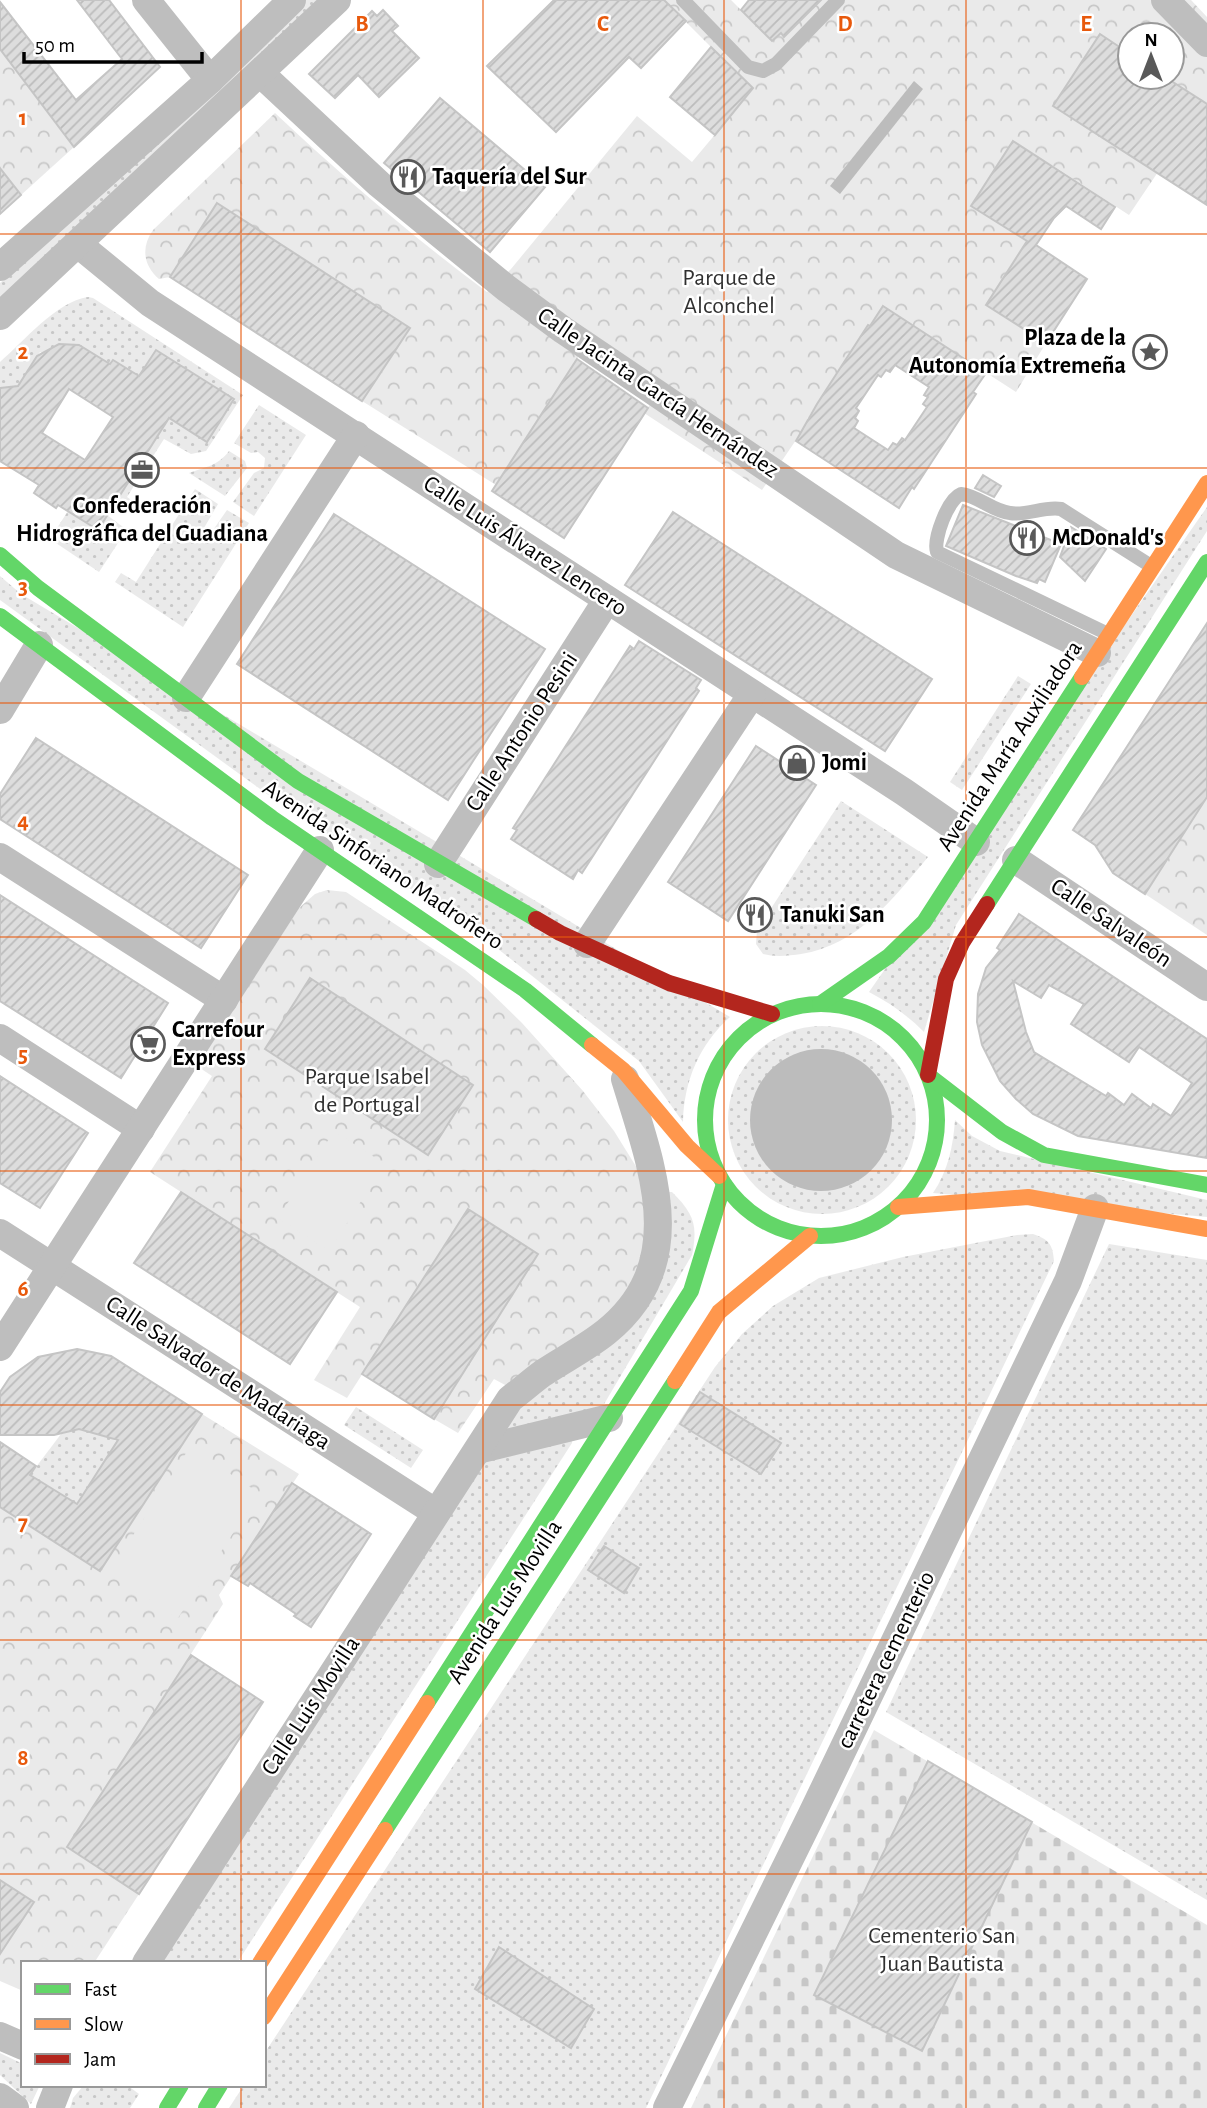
<svg xmlns="http://www.w3.org/2000/svg" width="1207" height="2108" font-family="'Alegreya Sans',sans-serif">
<style>
.grass{fill:url(#grass-dots)}
.forest{fill:url(#forest-crowns)}
.cemetery{fill:url(#cemetery-stones)}
.pitch{fill:#eaeaea}
.water{fill:#bcbcbc}
.building{fill:url(#building-hatch);stroke:#c5c5c5;stroke-width:2;fill-rule:evenodd}
.lines{fill:none;stroke-linecap:round;stroke-linejoin:round}
.lane{stroke:#bebebe;stroke-width:14}
.street{stroke:#bebebe;stroke-width:28}
.fast{stroke:#63d668;stroke-width:16}
.slow{stroke:#ff974d;stroke-width:16}
.jam{stroke:#b3261e;stroke-width:16}
.grid{fill:none;stroke:#e8590c;stroke-width:2;stroke-opacity:0.55}
.labels{text-anchor:middle;dominant-baseline:central;stroke-width:5;stroke-linejoin:round;paint-order:stroke}
.poi-label{font-size:24px;font-weight:bold;fill:#000;stroke:#fff;text-anchor:start}
.park-label{font-size:24px;fill:#303030;stroke:#fff}
.street-label{font-size:24px;fill:#000;stroke:#fff}
.grid-label{font-size:23px;text-anchor:middle;font-weight:bold;fill:#e8590c;stroke:#fff;stroke-width:5;stroke-linejoin:round;paint-order:stroke}
</style>
<defs>
<pattern id="grass-dots" width="8" height="8" patternUnits="userSpaceOnUse" patternTransform="scale(1.75)"><rect width="8" height="8" fill="#eaeaea"/><path d="M2 2h.1M6 6h.1" fill="none" stroke="#c7c7c7" stroke-width="1.8" stroke-linecap="round"/></pattern>
<pattern id="forest-crowns" width="20" height="18" patternUnits="userSpaceOnUse" patternTransform="scale(1.75)"><rect width="20" height="18" fill="#eaeaea"/><path d="M2 6a3 3 0 1 1 6 0M12 15a3 3 0 1 1 6 0" fill="none" stroke="#c7c7c7"/></pattern>
<pattern id="cemetery-stones" width="16" height="16" patternUnits="userSpaceOnUse" patternTransform="scale(1.75)"><rect width="16" height="16" fill="#eaeaea"/><path d="M2 7V4a2 2 0 0 1 4 0v3zM10 15v-3a2 2 0 0 1 4 0v3z" fill="#c7c7c7"/></pattern>
<pattern id="building-hatch" width="6" height="6" patternUnits="userSpaceOnUse" patternTransform="scale(1.75)"><rect width="6" height="6" fill="#ddd"/><path d="M-1 1l2-2M0 6l6-6M5 7l2-2" fill="none" stroke="#bcbcbc"/></pattern>
</defs>
<rect width="100%" height="100%" fill="#fff"/>
<g class="grass">
<path d="M304,0H325L0,302V283L112,183Z"/>
<path d="M88,297L93,298L243,395L206,451L191,454L164,439L127,497L142,507L134,513L128,512L114,504L160,413L207,442L234,399L156,350L129,391L113,360L110,364L79,345L77,348C64,341 53,344 44,354L40,352L17,388L0,389V362C24,341 56,302 88,297Z"/>
<path d="M259,405L306,435L254,516L233,502L254,473L264,468L265,458L258,452L251,453L234,443Z"/>
<path d="M229,451L245,461L247,468L225,496L189,473C205,467 218,466 229,451Z"/>
<path d="M195,489L218,504L204,528L211,533L227,510L249,523L183,627L115,582L121,573L136,582Z"/>
<path d="M1207,507V531L956,925L924,1032C907,1015 890,1003 869,992Z"/>
<path d="M68,511L107,515L123,527L122,537L99,572L50,539Z"/>
<path d="M0,576L21,594L730,1017C699,1045 684,1081 683,1122L639,1061L483,937L267,794L0,600Z"/>
<path d="M1018,676L1031,684L962,790L950,782Z"/>
<path d="M841,801L928,857C893,899 858,945 801,954C789,956 774,957 763,954L756,944L757,930Z"/>
<circle cx="822" cy="1120" r="94"/>
<path d="M955,1120L972,1136L1000,1151L1207,1200V1217L933,1193C948,1171 953,1147 955,1120Z"/>
<path d="M668,1192H672C694,1214 698,1225 692,1255L600,1411L507,1432L502,1429Z"/>
<path d="M1033,1234C1048,1239 1053,1244 1054,1261L646,2108H229L244,2085H264V2054L715,1367L742,1334L773,1306L819,1278L903,1257L1017,1235Z"/>
<path d="M1109,1244L1207,1260V1900L886,1712Z"/>
<path d="M356,1407L423,1450L411,1468L344,1425Z"/>
<path d="M80,1429L108,1436L117,1442L77,1504L30,1475L61,1434Z"/>
<path d="M572,1436V1443L237,1963H154L482,1460Z"/>
<path d="M0,2053L23,2064V2085H40L31,2104L0,2075Z"/>
<path d="M84,2085H127L139,2094L130,2108H70L73,2098Z"/>
</g>
<g class="forest">
<path d="M664,0H731L772,41L781,33L784,36L821,0H1191L1207,17V104L1165,77H1172V35H1130V54L1100,34L1158,172L1129,215L1052,165L1049,170L1041,159L1013,141L971,206L1028,239L1009,268L1046,343L1016,392L883,306L870,326L868,325L807,419L809,421L762,490L644,413L651,403L579,356L496,485L362,401L409,327L218,204L170,277L159,279C143,265 141,247 153,230L275,113C342,176 413,237 487,292L511,269L637,116L692,162L753,89Z"/>
<path d="M0,49L74,147L21,195L0,168Z"/>
<path d="M1207,797V935L1145,894Z"/>
<path d="M327,890L346,892L465,970L483,985L522,1023L583,1091L614,1131L637,1168L649,1225L632,1285L592,1330L507,1386L494,1379L458,1433L434,1419L538,1254L468,1209L347,1398L314,1380L360,1307L150,1172L212,1076L197,1066L299,908L315,894Z"/>
<path d="M202,1414L299,1474L219,1595L223,1604L67,1847L139,1894L94,1963H23V1991L0,1981V1507L100,1571Z"/>
</g>
<path class="cemetery" d="M874,1730L1207,1925V2108H691Z"/>
<g class="pitch">
<path d="M334,1131L385,1164L329,1251L278,1218Z"/>
<path d="M190,1447L259,1493L178,1618L108,1574Z"/>
</g>
<g class="water">
<path d="M914,81L923,89L840,194L830,186Z"/>
<circle cx="821" cy="1120" r="71"/>
</g>
<g class="building">
<path d="M77,0H109L160,67L74,147L0,49V2L76,100L122,59Z"/>
<path d="M554,0H664L686,21L641,68L629,57L556,132L487,66Z"/>
<path d="M749,0H821L784,37L781,33L772,41L741,10Z"/>
<path d="M383,10L398,26L392,31L419,58L379,97L358,75L335,98L309,74L372,11L377,16Z"/>
<path d="M1100,34L1130,54V77H1165L1207,104V205L1053,106Z"/>
<path d="M711,47L753,88L715,135L670,97Z"/>
<path d="M440,98L545,187L490,252L384,163Z"/>
<path d="M1013,141L1115,207L1101,229L1066,206L1054,218L1036,245L1087,279L1046,343L986,305L1027,241L971,206Z"/>
<path d="M0,168L21,195L0,214Z"/>
<path d="M217,203L410,328L362,401L170,277Z"/>
<path d="M883,306L986,373L973,392L976,394L914,489L912,487L899,508L796,441L817,404L868,325L870,326ZM895,365L929,387L924,395L928,397L923,404L927,407L905,440L902,438L897,445L893,443L888,450L854,428L858,421L855,418L859,411L856,408L878,375L881,377L886,370L890,372Z"/>
<path d="M59,344L79,345L110,364L113,360L139,376L156,350L234,399L207,442L169,418L98,530L58,505L56,508L34,493L39,485L0,461V388L18,386L37,356ZM69,389L113,417L85,460L42,433Z"/>
<path d="M577,359L648,408L564,538L492,491Z"/>
<path d="M983,475L1001,486L994,497L975,488Z"/>
<path d="M963,505L1061,544L1045,582L1039,579L1037,583L1016,576L946,546Z"/>
<path d="M673,512L932,679L885,751L625,585Z"/>
<path d="M334,514L545,649L448,800L237,664Z"/>
<path d="M1071,527L1106,549L1085,581L1060,557Z"/>
<path d="M1207,623V797L1145,894L1113,873L1095,845L1073,830Z"/>
<path d="M639,641L701,680L696,688L699,691L582,873L578,870L573,879L511,839L517,830L513,828L630,646L634,649Z"/>
<path d="M36,738L248,875L201,948L0,819V794Z"/>
<path d="M756,746L816,785L728,921L668,882Z"/>
<path d="M0,895L168,1003L121,1078L0,1001Z"/>
<path d="M1019,914L1207,1039V1158L1078,1136L1033,1114L1016,1099L1000,1081L982,1045L977,1022L978,994L986,968L1000,950L997,948ZM1013,981L1041,998L1049,985L1084,1004L1071,1024L1129,1062L1139,1047L1192,1083L1171,1116L1153,1104L1151,1108L1132,1094L1124,1105L1108,1093L1106,1096L1034,1052L1026,1032Z"/>
<path d="M310,978L473,1085L428,1155L265,1049Z"/>
<path d="M0,1076L88,1133L40,1208L0,1183Z"/>
<path d="M181,1192L337,1292L290,1364L134,1263Z"/>
<path d="M468,1209L538,1254L434,1419L362,1374Z"/>
<path d="M77,1349L111,1356L202,1414L100,1571L0,1507V1442L36,1466L30,1475L77,1504L118,1440L79,1429L54,1435H0V1392L10,1377L38,1357Z"/>
<path d="M700,1392L781,1443L761,1474L680,1424Z"/>
<path d="M292,1483L371,1534L311,1627L294,1616L296,1614L250,1583L248,1586L231,1576Z"/>
<path d="M604,1546L639,1568L624,1593L588,1570Z"/>
<path d="M191,1655L263,1702L139,1894L67,1847Z"/>
<path d="M928,1761L1032,1822L922,2051L814,1995Z"/>
<path d="M0,1880L34,1902L0,1954Z"/>
<path d="M499,1947L594,2009L571,2048L475,1989Z"/>
</g>
<g class="lines">
<g class="lane">
<path d="M683,0L748,67L763,71L776,64L838,0"/>
<path d="M1106,633L937,552C933,539 948,499 961,494C979,496 992,511 1010,513C1027,516 1044,506 1061,509L1151,566"/>
</g>
<g class="street">
<path d="M146,0L210,80"/>
<path d="M1165,0L1207,43"/>
<path d="M260,73L379,184L506,288L563,330L896,555L1097,653"/>
<path d="M78,244L150,303L904,792L976,842"/>
<path d="M0,267L210,80L292,0"/>
<path d="M0,316L337,0"/>
<path d="M186,698L356,435"/>
<path d="M0,710L39,645"/>
<path d="M0,857L224,1000"/>
<path d="M1016,860L1207,987"/>
<path d="M438,864L607,600"/>
<path d="M587,944L752,694"/>
<path d="M0,1038L141,1129"/>
<path d="M0,1233L435,1512"/>
<path d="M0,1347L320,850"/>
<path d="M478,1450L609,1418"/>
<path d="M146,1963L510,1399C521,1391 532,1381 543,1373C564,1359 586,1348 606,1332C692,1263 651,1165 625,1079"/>
<path d="M0,2036L23,2046"/>
<path d="M0,2097L15,2108"/>
<path d="M50,2108L59,2085"/>
<path d="M667,2108L811,1816L1068,1281L1095,1208"/>
</g>
<g class="fast">
<path d="M0,555L38,588L298,781L536,919"/>
<path d="M0,616L272,818L525,990L592,1045"/>
<path d="M987,904L1207,562"/>
<circle cx="821" cy="1120" r="116"/>
<path d="M820,1004L889,956L924,922L1082,677"/>
<path d="M928,1075L1002,1132L1044,1155L1207,1185"/>
<path d="M427,1703L691,1291L724,1184"/>
<path d="M385,1830L675,1381"/>
<path d="M167,2108L181,2085"/>
<path d="M206,2108L220,2085"/>
</g>
<g class="slow">
<path d="M1082,677L1207,483"/>
<path d="M592,1045L623,1070L687,1146L719,1176"/>
<path d="M898,1207L1028,1197L1207,1229"/>
<path d="M675,1381L719,1312L810,1236"/>
<path d="M260,1963L427,1703"/>
<path d="M264,2017L385,1830"/>
</g>
<g class="jam">
<path d="M536,919L560,933L669,983L772,1014"/>
<path d="M928,1075L946,979L962,943L987,904"/>
</g>
</g>
<path class="grid" d="M241,0V1963M483,0V2108M724,0V2108M966,0V2108M0,234H1207M0,468H1207M0,703H1207M0,937H1207M0,1171H1207M0,1405H1207M0,1640H1207M0,1874H1207M241,2085V2108"/>
<defs>
<g id="restaurant-ring" transform="scale(1.75)"><circle r="9.5" fill="#fff" stroke="#595959" stroke-width="1.5"/><path d="M-5-6h1v4h1v-4h1v4h1v-4h1v5L-1.5 .5V6h-2V.5L-5-1ZM5-6V6H3V1.5H1.5Q1.5-4 5-6Z" fill="#595959"/></g>
<g id="sight-ring" transform="scale(1.75)"><circle r="9.5" fill="#fff" stroke="#595959" stroke-width="1.5"/><path d="M0-6L1.8-2.2L6-1.7L2.9 1.2L3.7 5.4L0 3.3L-3.7 5.4L-2.9 1.2L-6-1.7L-1.8-2.2Z" fill="#595959"/></g>
<g id="office-ring" transform="scale(1.75)"><circle r="9.5" fill="#fff" stroke="#595959" stroke-width="1.5"/><path d="M-6-3h4V-5.5h4V-3h4V5H-6ZM-1-4.5V-3h2v-1.5ZM-6 0V1H6V0Z" fill="#595959"/></g>
<g id="shop-ring" transform="scale(1.75)"><circle r="9.5" fill="#fff" stroke="#595959" stroke-width="1.5"/><path d="M-5-2.5h2.3a2.7 3.5 0 0 1 5.4 0H5L5.5 6h-11ZM-1.5-2.5h3a1.5 2.3 0 0 0-3 0Z" fill="#595959"/></g>
<g id="supermarket-ring" transform="scale(1.75)"><circle r="9.5" fill="#fff" stroke="#595959" stroke-width="1.5"/><path d="M-6-5.5h2.5l.6 2H6L4.5 2H-2.5L-4.4-4H-6ZM-1.5 3.2a1.3 1.3 0 1 0 .1 0ZM3 3.2a1.3 1.3 0 1 0 .1 0Z" fill="#595959"/></g>
</defs>
<g fill-rule="evenodd">
<use href="#restaurant-ring" x="408" y="177"/>
<use href="#sight-ring" x="1150" y="352"/>
<use href="#office-ring" x="142" y="470"/>
<use href="#restaurant-ring" x="1027" y="538"/>
<use href="#shop-ring" x="797" y="763"/>
<use href="#restaurant-ring" x="755" y="915"/>
<use href="#supermarket-ring" x="148" y="1044"/>
</g>
<g class="labels">
<g class="poi-label">
<text x="432" y="177">Taquería del Sur</text>
<text x="1126" y="338" text-anchor="end">Plaza de la<tspan x="1126" dy="28">Autonomía Extremeña</tspan></text>
<text x="142" y="506" text-anchor="middle">Confederación<tspan x="142" dy="28">Hidrográfica del Guadiana</tspan></text>
<text x="1052" y="538">McDonald's</text>
<text x="822" y="763">Jomi</text>
<text x="780" y="915">Tanuki San</text>
<text x="172" y="1030">Carrefour<tspan x="172" dy="28">Express</tspan></text>
</g>
<g class="park-label">
<text x="729" y="278">Parque de<tspan x="729" dy="28">Alconchel</tspan></text>
<text x="367" y="1077">Parque Isabel<tspan x="367" dy="28">de Portugal</tspan></text>
<text x="942" y="1936">Cementerio San<tspan x="942" dy="28">Juan Bautista</tspan></text>
</g>
<g class="street-label">
<text transform="translate(658 393) rotate(34)">Calle Jacinta García Hernández</text>
<text transform="translate(525 546) rotate(33)">Calle Luis Álvarez Lencero</text>
<text transform="translate(522 732) rotate(-57)">Calle Antonio Pesini</text>
<text transform="translate(1010 746) rotate(-57)">Avenida María Auxiliadora</text>
<text transform="translate(383 865) rotate(34)">Avenida Sinforiano Madroñero</text>
<text transform="translate(1111 923) rotate(34)">Calle Salvaleón</text>
<text transform="translate(218 1373) rotate(33)">Calle Salvador de Madariaga</text>
<text transform="translate(505 1602) rotate(-57)">Avenida Luis Movilla</text>
<text transform="translate(886 1660) rotate(-64)">carretera cementerio</text>
<text transform="translate(311 1706) rotate(-57)">Calle Luis Movilla</text>
</g>
</g>
<g class="grid-label">
<text x="362" y="31">B</text>
<text x="603" y="31">C</text>
<text x="845" y="31">D</text>
<text x="1086" y="31">E</text>
<text x="23" y="125">1</text>
<text x="23" y="359">2</text>
<text x="23" y="594">3</text>
<text x="23" y="828">4</text>
<text x="23" y="1062">5</text>
<text x="23" y="1296">6</text>
<text x="23" y="1530">7</text>
<text x="23" y="1765">8</text>
</g>
<rect x="21" y="1961" width="245" height="126" fill="#ffffff" stroke="#999999" stroke-width="2"/>
<rect x="35" y="1984" width="35" height="10" fill="#63d668" stroke="#999999" stroke-width="2"/>
<text x="84" y="1996" font-size="21" fill="#000000">Fast</text>
<rect x="35" y="2019" width="35" height="10" fill="#ff974d" stroke="#999999" stroke-width="2"/>
<text x="84" y="2031" font-size="21" fill="#000000">Slow</text>
<rect x="35" y="2054" width="35" height="10" fill="#b3261e" stroke="#999999" stroke-width="2"/>
<text x="84" y="2066" font-size="21" fill="#000000">Jam</text>
<g transform="translate(1151 56)"><circle r="33" fill="#ffffff" stroke="#999999" stroke-width="2"/>
<path d="M0-5L12 26L0 18L-12 26Z" fill="#595959"/>
<text y="-10" font-size="19" font-weight="bold" text-anchor="middle" fill="#000000">N</text>
</g>
<path d="M24 52v10h178v-10" fill="none" stroke="#000000" stroke-width="3.5"/>
<text x="35" y="52" font-size="21" fill="#000000" stroke="#ffffff" stroke-width="5" paint-order="stroke">50 m</text>
</svg>
